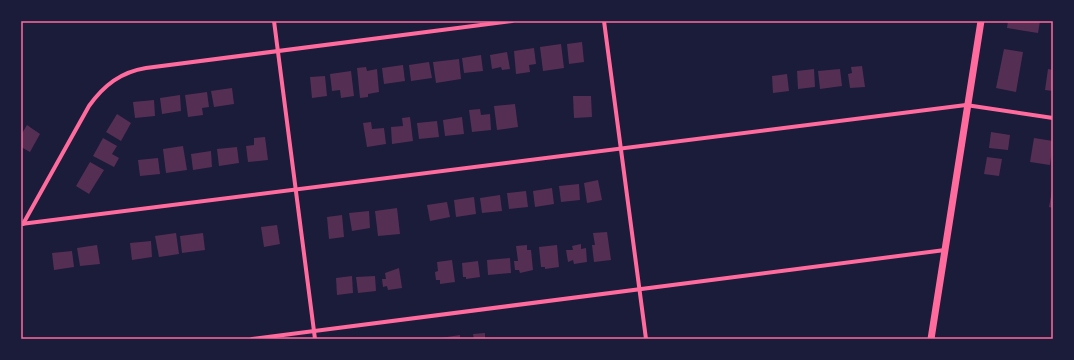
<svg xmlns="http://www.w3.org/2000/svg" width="1074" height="360" font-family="'Source Serif 4',serif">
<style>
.building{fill:#542f53}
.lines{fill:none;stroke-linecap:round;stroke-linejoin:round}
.minor{stroke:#ff6b9d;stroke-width:4}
.tertiary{stroke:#ff6b9d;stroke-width:7}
.neatline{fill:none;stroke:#ff6b9d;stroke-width:1.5}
</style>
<rect width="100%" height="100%" fill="#1b1b3a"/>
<g class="building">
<path d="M1008,21H1040L1038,33L1007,28Z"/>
<path d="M582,42L584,62L569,64L567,44Z"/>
<path d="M561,44L564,68L543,71L540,47Z"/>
<path d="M534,48L536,64L529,65L530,72L516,74L514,51Z"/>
<path d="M1004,49L1023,52L1016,92L996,88Z"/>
<path d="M507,52L510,69L502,70L501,67L492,69L490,55Z"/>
<path d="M481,55L483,71L464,73L462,58Z"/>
<path d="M459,59L461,79L436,83L433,62Z"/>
<path d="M429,62L432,78L411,81L409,65Z"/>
<path d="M403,65L405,81L384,84L382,68Z"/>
<path d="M862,66L865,87L850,88L848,74L852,73L851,67Z"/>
<path d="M366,67L367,71L377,69L379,92L368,94V97L360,98L357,68Z"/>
<path d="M814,69L815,87L798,89L797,71Z"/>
<path d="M840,69L842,86L820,89L818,71Z"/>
<path d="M1048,69L1053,70V91L1045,90Z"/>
<path d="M351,71L354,96L341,98L340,90L332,91L330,74Z"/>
<path d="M787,74L789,91L773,93L772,76Z"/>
<path d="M325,76L327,96L312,98L310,77Z"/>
<path d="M232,88L234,104L214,107L211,91Z"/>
<path d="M207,92L209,107L202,108L203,115L188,117L185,95Z"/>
<path d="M180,95L181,111L162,114L160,98Z"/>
<path d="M573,96H591L592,117L574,118Z"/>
<path d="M154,100L155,116L135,118L133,102Z"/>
<path d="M515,104L518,127L497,130L494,106Z"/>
<path d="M480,109L481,115L490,114L491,130L472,132L469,110Z"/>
<path d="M117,114L131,123L121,141L106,132Z"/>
<path d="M410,117L413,141L392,144L391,127L403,126L402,118Z"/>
<path d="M462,117L464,134L445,136L443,120Z"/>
<path d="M437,121L439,137L419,139L417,123Z"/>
<path d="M371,122L372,129L384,128L386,144L367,147L363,123Z"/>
<path d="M27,125L40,134L30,152L21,147V135Z"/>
<path d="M991,132L1010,135L1008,150L989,148Z"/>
<path d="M265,137L268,160L248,162L246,146L254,145V138Z"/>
<path d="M103,138L117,146L112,154L119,158L114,167L93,156Z"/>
<path d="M1034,138L1053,141L1050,165L1030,162Z"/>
<path d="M183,146L187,170L166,173L163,149Z"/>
<path d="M237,147L239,163L219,166L217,149Z"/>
<path d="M211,151L212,167L193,170L191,154Z"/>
<path d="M987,157L1002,159L999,176L984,174Z"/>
<path d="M158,158L160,174L140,176L138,160Z"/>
<path d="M90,162L104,170L89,194L76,186Z"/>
<path d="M598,180L602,200L587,203L584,183Z"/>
<path d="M579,184L580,200L561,202L559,186Z"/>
<path d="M552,188L554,204L535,207L533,191Z"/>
<path d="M526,191L528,207L509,209L507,193Z"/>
<path d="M1052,191H1053V208L1049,207Z"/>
<path d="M500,195L502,211L482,213L480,198Z"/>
<path d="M474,197L476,214L456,217L454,200Z"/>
<path d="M447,202L450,217L430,221L427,205Z"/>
<path d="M397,208L400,234L378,236L375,211Z"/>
<path d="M369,211L370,228L352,231L349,213Z"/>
<path d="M342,215L344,237L329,239L327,217Z"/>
<path d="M277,225L280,244L264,247L261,227Z"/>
<path d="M607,232L611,260L594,262L592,245H595L593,233Z"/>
<path d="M176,233L179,254L159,257L155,236Z"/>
<path d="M203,233L205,250L182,253L180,236Z"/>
<path d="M151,241L152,257L132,260L130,243Z"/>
<path d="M581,244V249L586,248L587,262L574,264L573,260L568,262L566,250H573L572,246Z"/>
<path d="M97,245L100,264L80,266L77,248Z"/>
<path d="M527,245V250H531L533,270L520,273L519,270H515L514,261H518L516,246Z"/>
<path d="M557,245L559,267L545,269V267H541L539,247Z"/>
<path d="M72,251L74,267L54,270L52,253Z"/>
<path d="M510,258L511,273L488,275L487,260Z"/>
<path d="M452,260L455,282L440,284V280H436L435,272L438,271L437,262Z"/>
<path d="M478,261L480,277L466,279V277H463L462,263Z"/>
<path d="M399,268L402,288L388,290L387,286L383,287L382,279H386L385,273Z"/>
<path d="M352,276L353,293L337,295L336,278Z"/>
<path d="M375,276L376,291L358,293L356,277Z"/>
<path d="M485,333V339H474L473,334Z"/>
<path d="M460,335V339H442L441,338Z"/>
</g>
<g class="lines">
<g class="minor">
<path d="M274,21L315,339"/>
<path d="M604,21L646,339"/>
<path d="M21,224L966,105L1053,118"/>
<path d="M23,224L89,106C104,85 121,72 146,68L512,21"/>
<path d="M252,339L945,250"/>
</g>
<path class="tertiary" d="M931,339L981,21"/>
</g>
<rect width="1074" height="360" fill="none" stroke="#1b1b3a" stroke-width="44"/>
<rect x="22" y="22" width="1030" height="316" class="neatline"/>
</svg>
